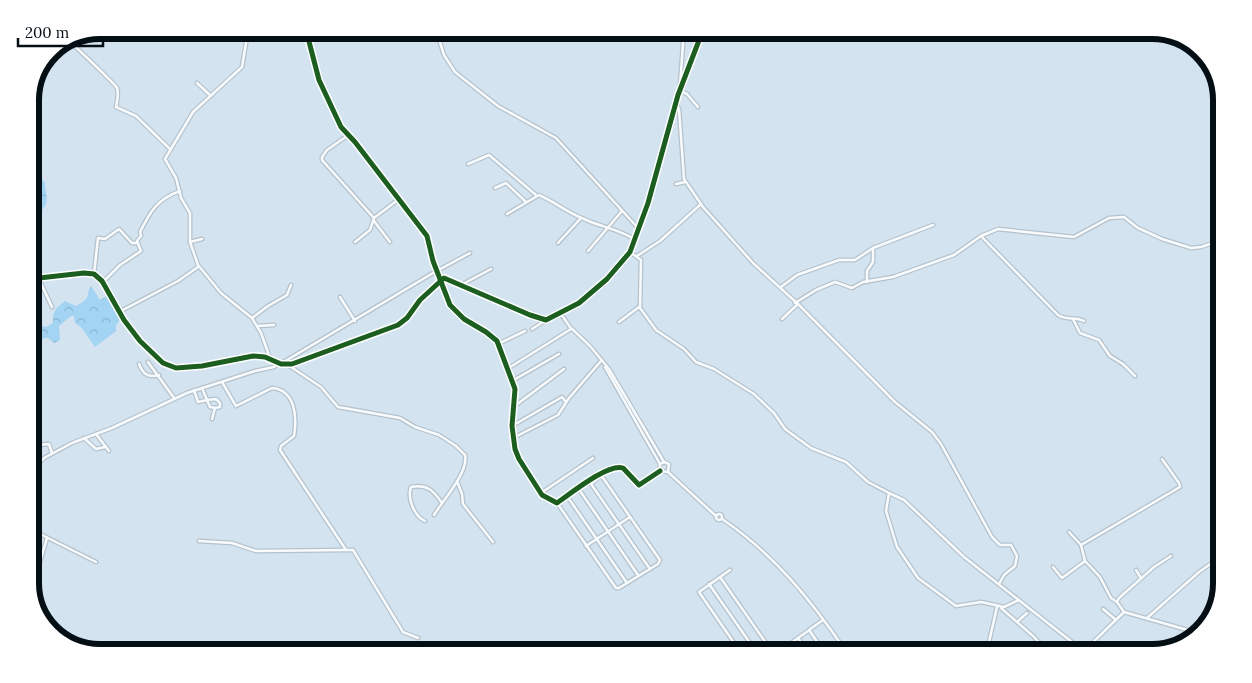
<svg xmlns="http://www.w3.org/2000/svg" width="1252" height="683" font-family="Lora,serif">
<style>
.forest{fill:url(#forest-crowns)}
.lines{fill:none;stroke-linecap:round;stroke-linejoin:round}
.street-casing{stroke:#b5c2cc;stroke-width:5}
.secondary-casing{stroke:#b5c2cc;stroke-width:5.5}
.street{stroke:#f8fbfd;stroke-width:2.5}
.secondary{stroke:#eef3f6;stroke-width:3}
.cycleway-casing{stroke:#fff;stroke-width:8}
.cycleway{stroke:#1b5e20;stroke-width:5}
.rim{fill:none;stroke:#040e15;stroke-width:6}
</style>
<defs>
<pattern id="forest-crowns" width="20" height="18" patternUnits="userSpaceOnUse" patternTransform="scale(1.25)"><rect width="20" height="18" fill="#a3d4f3"/><path d="M2 6a3 3 0 1 1 6 0M12 15a3 3 0 1 1 6 0" fill="none" stroke="#8bb5cf"/></pattern>
</defs>
<rect width="100%" height="100%" fill="#d3e4f0"/>
<g class="forest">
<path d="M30,163L45,183C45,190 48,199 46,204C44,209 36,215 33,221L36,230L30,240Z"/>
<path d="M91,286L100,300L107,296L120,320L116,325V331L95,347L81,327L75,323L74,316H71L59,326L60,340L54,343L48,338H44L38,343L30,345V324L46,327L53,323C52,311 56,308 65,301L76,306C92,298 85,296 91,286Z"/>
</g>
<g class="lines">
<g class="street-casing">
<g id="street">
<path d="M251,30L247,37L242,67L193,112L165,159L176,178L181,198L190,213V242L198,265L221,293L252,318L261,333L270,358"/>
<path d="M306,30L319,80L341,127L355,142L427,236L433,261L450,305L464,319L486,332L497,341L515,389L512,426L515,449L519,459L542,495L557,503C570,494 608,463 623,468L639,485L660,471"/>
<path d="M436,30L444,55L455,72L498,106L556,138L638,228"/>
<path d="M70,42C76,47 116,85 117,88C119,95 117,101 116,107L136,116L170,149"/>
<path d="M197,83L211,96"/>
<path d="M680,86L684,30"/>
<path d="M680,91L687,94L698,107"/>
<path d="M676,103L679,109L684,179L703,207L753,263L798,304L895,402L932,432L941,444L992,537L1000,545H1011L1017,556L1015,566L1004,575L999,584"/>
<path d="M347,136L327,150L322,157V160L374,218L399,199"/>
<path d="M468,164L489,155L536,195"/>
<path d="M676,184L685,182"/>
<path d="M495,188L506,183L526,202"/>
<path d="M1220,194H1222"/>
<path d="M507,214L539,195C555,202 568,213 584,219C601,227 618,229 634,239"/>
<path d="M374,221L390,242"/>
<path d="M981,236L1058,315C1067,321 1076,316 1084,321"/>
<path d="M190,242L202,239"/>
<path d="M355,242L370,230L374,218"/>
<path d="M558,243L581,218"/>
<path d="M588,251L622,211"/>
<path d="M630,252L641,260L640,308L656,330L684,349L696,362L714,369L754,394L774,413L785,429L811,448L846,462L868,482L889,493L886,511L897,547L918,578L956,606L981,602L1004,607L1019,600"/>
<path d="M637,256L660,241L701,204"/>
<path d="M94,274L98,238L105,239L119,229L132,243H138"/>
<path d="M39,279L52,307"/>
<path d="M103,282L120,265L141,251L137,241L141,236L140,232C150,212 157,199 180,191"/>
<path d="M867,282V271L873,262V248L933,225"/>
<path d="M461,285L491,269"/>
<path d="M781,287L797,275L839,260H855L873,248"/>
<path d="M340,297L355,321"/>
<path d="M795,303L816,290L835,282L852,288L863,282L893,277L954,255L981,236L998,229L1074,237L1109,218L1124,217L1138,228L1162,239L1191,248L1201,247L1222,240"/>
<path d="M119,312L178,281L198,267"/>
<path d="M561,314L570,327L590,346L609,369L664,462"/>
<path d="M252,318L268,306L287,295L291,285"/>
<path d="M782,319L798,304"/>
<path d="M1073,319L1080,333L1099,340L1110,356L1123,364L1135,376"/>
<path d="M619,322L639,307"/>
<path d="M257,326L274,325"/>
<path d="M532,329L546,320"/>
<path d="M498,344L525,331"/>
<path d="M148,362L174,398"/>
<path d="M282,363L433,273L470,253"/>
<path d="M139,364C143,374 148,378 159,375"/>
<path d="M288,365L321,387L338,407L400,418L415,427L439,435L456,446L465,455C469,472 443,500 434,515"/>
<path d="M1222,365L1220,371L1222,397"/>
<path d="M605,367L660,464V471L668,472L669,464L664,462L660,464"/>
<path d="M507,369L571,329"/>
<path d="M512,381L559,354"/>
<path d="M222,382L236,406L272,388C296,390 297,418 294,436L281,446L280,450L346,550H353L403,632L418,638"/>
<path d="M202,388L207,400L216,399L220,403V407L215,408"/>
<path d="M194,390L198,402L207,400L210,407L215,408L212,419"/>
<path d="M516,405L564,369"/>
<path d="M512,426L562,397L566,402"/>
<path d="M96,434L109,451"/>
<path d="M84,438L96,449L105,447"/>
<path d="M513,438L558,415L569,398L601,361"/>
<path d="M38,445L49,444L52,453"/>
<path d="M30,472L44,458L72,443L112,428L187,393L255,371L274,367L279,363"/>
<path d="M668,472L716,516"/>
<path d="M599,474L600,476L591,484L650,569"/>
<path d="M457,481L462,494L463,504L493,542"/>
<path d="M578,488L638,575"/>
<path d="M541,493L593,458"/>
<path d="M889,493L904,500L964,557L1086,653"/>
<path d="M567,496L627,583"/>
<path d="M557,503L616,588H619L658,564L660,560L601,475"/>
<circle cx="719" cy="517" r="3"/>
<path d="M722,519C774,554 812,601 847,653"/>
<path d="M425,521C414,516 407,498 411,487C427,484 433,490 442,503"/>
<path d="M1069,532L1081,545"/>
<path d="M30,533L42,535L96,562"/>
<path d="M199,541L232,543L256,551L346,550"/>
<path d="M586,546L630,517"/>
<path d="M1053,567L1062,578L1085,561"/>
<path d="M38,569L47,538"/>
<path d="M730,570L699,592L741,653"/>
<path d="M1136,570L1141,578"/>
<path d="M720,577L773,653"/>
<path d="M709,584L757,653"/>
<path d="M1117,602L1111,598L1100,577L1085,561L1081,545L1180,487L1179,483L1162,459"/>
<path d="M1001,608L1033,636L1049,653"/>
<path d="M1103,609L1116,620"/>
<path d="M1124,612L1117,602L1119,598L1154,567L1171,556"/>
<path d="M1147,618L1199,572L1222,556"/>
<path d="M823,620L809,630L825,653"/>
<path d="M1018,621L1027,613"/>
<path d="M808,631L798,638L808,653"/>
<path d="M989,642L997,607"/>
<path d="M1084,651L1124,612L1198,633"/>
<path d="M777,653L798,638"/>
</g>
</g>
<g class="secondary-casing">
<path id="secondary" d="M30,279L84,273L94,274L102,281L124,320L140,341L163,363L176,368L202,366L253,356L265,357L281,364H292L398,325L407,318L420,300L444,278L530,315L546,320L579,303L607,279L630,252L648,203L678,95L703,30"/>
</g>
<use href="#street" class="street"/>
<use href="#secondary" class="secondary"/>
<g class="cycleway-casing">
<g id="cycleway">
<path d="M306,30L319,80L341,127L355,142L427,236L433,261L450,305L464,319L486,332L497,341L515,389L512,426L515,449L519,459L542,495L557,503C570,494 608,463 623,468L639,485L660,471"/>
<path d="M30,279L84,273L94,274L102,281L124,320L140,341L163,363L176,368L202,366L253,356L265,357L281,364H292L398,325L407,318L420,300L444,278L530,315L546,320L579,303L607,279L630,252L648,203L678,95L703,30"/>
</g>
</g>
<use href="#cycleway" class="cycleway"/>
</g>
<path d="M0 0H1252V683H0ZM100 39H1152A61 61 0 0 1 1213 100V583A61 61 0 0 1 1152 644H100A61 61 0 0 1 39 583V100A61 61 0 0 1 100 39Z" fill="#fff" fill-rule="evenodd"/>
<path class="rim" d="M100 39H1152A61 61 0 0 1 1213 100V583A61 61 0 0 1 1152 644H100A61 61 0 0 1 39 583V100A61 61 0 0 1 100 39Z"/>
<path d="M18 38v8h85v-8" fill="none" stroke="#040e15" stroke-width="2.5"/>
<text x="25" y="38" font-size="15" fill="#040e15" stroke="#ffffff" stroke-width="4" paint-order="stroke">200 m</text>
</svg>
